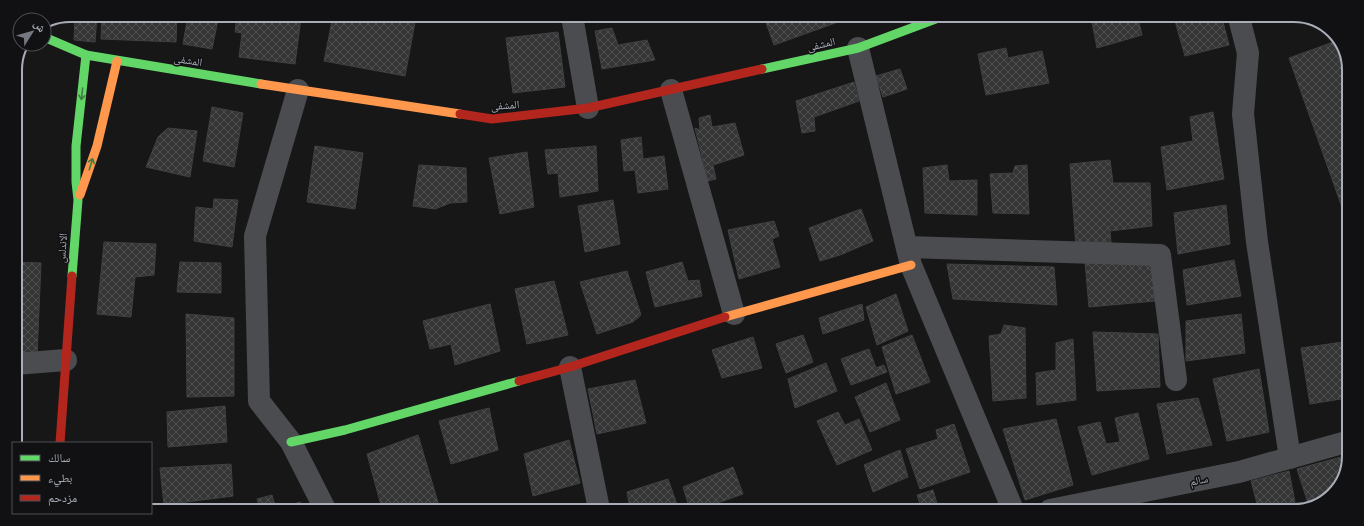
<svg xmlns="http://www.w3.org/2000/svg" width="1364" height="526" font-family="'Public Sans','Noto Naskh Arabic',sans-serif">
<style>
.building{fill:url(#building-cross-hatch);stroke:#3f4043}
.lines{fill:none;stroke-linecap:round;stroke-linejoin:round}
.street{stroke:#4b4c50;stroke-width:22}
.fast{stroke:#63d668;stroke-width:9}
.slow{stroke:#ff974d;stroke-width:9}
.jam{stroke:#b3261e;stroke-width:9}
.oneway{stroke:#3e7d42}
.labels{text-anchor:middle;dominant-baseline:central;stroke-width:3;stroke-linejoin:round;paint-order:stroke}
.street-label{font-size:11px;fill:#a8adb8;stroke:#111113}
.rim{fill:none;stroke:#a8adb8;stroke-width:2}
</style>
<defs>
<pattern id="building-cross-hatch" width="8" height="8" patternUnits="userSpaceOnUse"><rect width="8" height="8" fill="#353536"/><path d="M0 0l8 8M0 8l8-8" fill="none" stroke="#4f5051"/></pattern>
</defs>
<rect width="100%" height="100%" fill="#171717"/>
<g class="building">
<path d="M75,15H97L95,42L74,40Z"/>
<path d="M102,15H177L176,42L101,39Z"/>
<path d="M188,15H219L212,49L183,44Z"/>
<path d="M237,15L282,16L301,18L295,64L239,57L242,33L235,32Z"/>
<path d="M333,16H411L416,17L405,76L324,61Z"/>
<path d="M764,17H837L838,22L774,45Z"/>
<path d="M1091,17L1138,18L1142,35L1097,48Z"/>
<path d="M1187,18H1222L1229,45L1185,56L1175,21Z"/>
<path d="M612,28L618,45L647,40L655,60L602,69L595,31Z"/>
<path d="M558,32L565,87L513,93L506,38Z"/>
<path d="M1339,40L1349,66L1348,224L1289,58Z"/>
<path d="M1006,48L1008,58L1042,51L1049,83L986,95L978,54Z"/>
<path d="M900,69L907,89L883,97L876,76Z"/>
<path d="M854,82L859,101L814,117L815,131L802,133L796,101Z"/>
<path d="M212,107L243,113L234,167L203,161Z"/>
<path d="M1213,112L1224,179L1167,190L1161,147L1193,141L1190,117Z"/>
<path d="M710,115L712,127L735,123L744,155L713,165L716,179L708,181L695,128L700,130L699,118Z"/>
<path d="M168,128L197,131L190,177L146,167L158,137Z"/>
<path d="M641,137L643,159L664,156L668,189L638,193L635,170L624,171L621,140Z"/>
<path d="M315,146L363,153L355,209L307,202Z"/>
<path d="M596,146L598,191L560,197L558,173L548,174L545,150Z"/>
<path d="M527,152L534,207L500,214L489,158Z"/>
<path d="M1110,160L1113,183H1150L1152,226L1110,231L1111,243L1076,248L1070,164Z"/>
<path d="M419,165L466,168L467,202L450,203L435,209L413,206Z"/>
<path d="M947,165L949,181L977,180V215L925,213L923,168Z"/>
<path d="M1027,165L1029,214L993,213L990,174L1013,173L1015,166Z"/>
<path d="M214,199L238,200L232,247L194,241L196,207L213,209Z"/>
<path d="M613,200L620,244L585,252L578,206Z"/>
<path d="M1226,205L1230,244L1178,254L1174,213Z"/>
<path d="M861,209L873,241L840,255L820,261L809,228Z"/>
<path d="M774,221L779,236L772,239L780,267L739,279L728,230Z"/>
<path d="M104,242L156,244L154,275L135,277L131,317L97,314Z"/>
<path d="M1151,259L1155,301L1089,307L1085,262Z"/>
<path d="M1234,260L1241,296L1187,305L1183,270Z"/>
<path d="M15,262L41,263L37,357L15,356Z"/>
<path d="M180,262L221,263V293L177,292Z"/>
<path d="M682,262L688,281L699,280L702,296L655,307L646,272Z"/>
<path d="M947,264L1054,267L1057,305L953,299Z"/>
<path d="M627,271L641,315L633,322L597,334L580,282Z"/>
<path d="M554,281L568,335L527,344L515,289Z"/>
<path d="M896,294L908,331L877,345L866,307Z"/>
<path d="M490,304L500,351L455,365L451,344L430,349L423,321Z"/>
<path d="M862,304L864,320L823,334L819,318Z"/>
<path d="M186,314L234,318V396L187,397Z"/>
<path d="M1241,314L1245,353L1186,361V321Z"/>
<path d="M1004,325L1025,328L1026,398L993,401L989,336L1001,334Z"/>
<path d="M1093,332L1158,334L1160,387L1097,391Z"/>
<path d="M803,335L813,362L786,373L776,344Z"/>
<path d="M912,335L930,382L896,394L882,347Z"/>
<path d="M753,337L762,368L722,378L712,350Z"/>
<path d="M1073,339L1076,400L1037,405L1036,373L1056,370V343Z"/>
<path d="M1343,342L1347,369V398L1310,404L1301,348Z"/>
<path d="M869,349L876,368L884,365L887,372L851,385L841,359Z"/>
<path d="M826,363L837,391L795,408L788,379Z"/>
<path d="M1259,369L1269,432L1227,441L1213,379Z"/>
<path d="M635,380L646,423L597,434L588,389Z"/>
<path d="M886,383L900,420L870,432L855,397Z"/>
<path d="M1198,398L1212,445L1167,454L1157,404Z"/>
<path d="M225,406L227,442L168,447L167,412Z"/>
<path d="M489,408L498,450L451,464L439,421Z"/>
<path d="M838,412L845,425L859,419L872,450L837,465L817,421Z"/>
<path d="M1138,413L1149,459L1092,475L1078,427L1100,422L1106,444L1120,442L1115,418Z"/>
<path d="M1056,419L1073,485L1025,500L1003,429Z"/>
<path d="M954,424L970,472L920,489L906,449L938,439L936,430Z"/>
<path d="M418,435L440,509H382L367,454Z"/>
<path d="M569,440L580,483L533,496L524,454Z"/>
<path d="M900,450L908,477L873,492L864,465Z"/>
<path d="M1341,457L1346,474L1330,496L1308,503L1297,469Z"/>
<path d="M231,464L233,496L164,505L160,468Z"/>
<path d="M733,467L743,494L698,510H690L683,487Z"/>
<path d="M1289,471L1295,502L1259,511L1251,481Z"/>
<path d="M668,479L679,510L630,509L627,492Z"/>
<path d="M933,490L939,510H922L917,495Z"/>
<path d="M272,495L276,509L260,508L257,499Z"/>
<path d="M300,502L302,509H278Z"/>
<path d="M803,504L805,510H791Z"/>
<path d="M819,505L821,510H808Z"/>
</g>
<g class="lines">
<g class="street">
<path d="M572,16L588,108"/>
<path d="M1239,18L1248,53L1243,114L1257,242L1290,458"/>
<path d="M858,48L911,265L1013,510"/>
<path d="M298,90L255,236L259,401L291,442L325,509"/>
<path d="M671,90L734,314"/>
<path d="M907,247L1160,255L1176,380"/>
<path d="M15,364L66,360"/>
<path d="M570,367L599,509"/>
<path d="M1050,510L1239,472L1346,442"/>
</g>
<g class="fast">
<path d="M44,37L86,55L261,84"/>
<path d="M762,69L858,48L941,17"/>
<path d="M72,276L78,200L76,182V146L86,55"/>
<path d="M291,442L345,430L519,381"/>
</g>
<g class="slow">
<path d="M261,84L460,114"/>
<path d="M80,195L97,146L117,61"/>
<path d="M725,317L911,265"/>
</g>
<g class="jam">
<path d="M460,114L492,119L588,108L762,69"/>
<path d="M519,381L570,367L725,317"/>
<path d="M60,443L72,276"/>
</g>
</g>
<defs><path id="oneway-shaft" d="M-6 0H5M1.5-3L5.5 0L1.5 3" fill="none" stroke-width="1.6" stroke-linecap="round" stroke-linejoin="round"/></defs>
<g class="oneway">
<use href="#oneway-shaft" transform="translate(82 94) rotate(96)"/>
<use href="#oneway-shaft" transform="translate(91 164) rotate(-73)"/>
</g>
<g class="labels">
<g class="street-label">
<text transform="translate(821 44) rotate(-13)">المشفى</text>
<text transform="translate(188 60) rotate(9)">المشفى</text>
<text transform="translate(505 105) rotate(-4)">المشفى</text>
<text transform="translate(62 248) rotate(-86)">الاندلس</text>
<text transform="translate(1199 480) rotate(-11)">سالم</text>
</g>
</g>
<path d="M0 0H1364V526H0ZM70 22H1294A48 48 0 0 1 1342 70V456A48 48 0 0 1 1294 504H70A48 48 0 0 1 22 456V70A48 48 0 0 1 70 22Z" fill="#111113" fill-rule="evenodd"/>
<path class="rim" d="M70 22H1294A48 48 0 0 1 1342 70V456A48 48 0 0 1 1294 504H70A48 48 0 0 1 22 456V70A48 48 0 0 1 70 22Z"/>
<rect x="12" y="442" width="140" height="72" fill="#111113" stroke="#4d4f55"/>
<rect x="20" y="455" width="20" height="6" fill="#63d668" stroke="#4d4f55"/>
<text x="48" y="462" font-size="12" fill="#a8adb8">سالك</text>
<rect x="20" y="475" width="20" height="6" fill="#ff974d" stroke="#4d4f55"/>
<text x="48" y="482" font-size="12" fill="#a8adb8">بطيء</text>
<rect x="20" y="495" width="20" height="6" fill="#b3261e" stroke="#4d4f55"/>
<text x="48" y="502" font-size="12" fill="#a8adb8">مزدحم</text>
<g transform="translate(32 32) rotate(53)"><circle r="19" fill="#111113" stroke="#4d4f55"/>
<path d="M0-3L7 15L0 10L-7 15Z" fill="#757880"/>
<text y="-6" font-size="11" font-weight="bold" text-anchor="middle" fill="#a8adb8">ش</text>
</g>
</svg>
